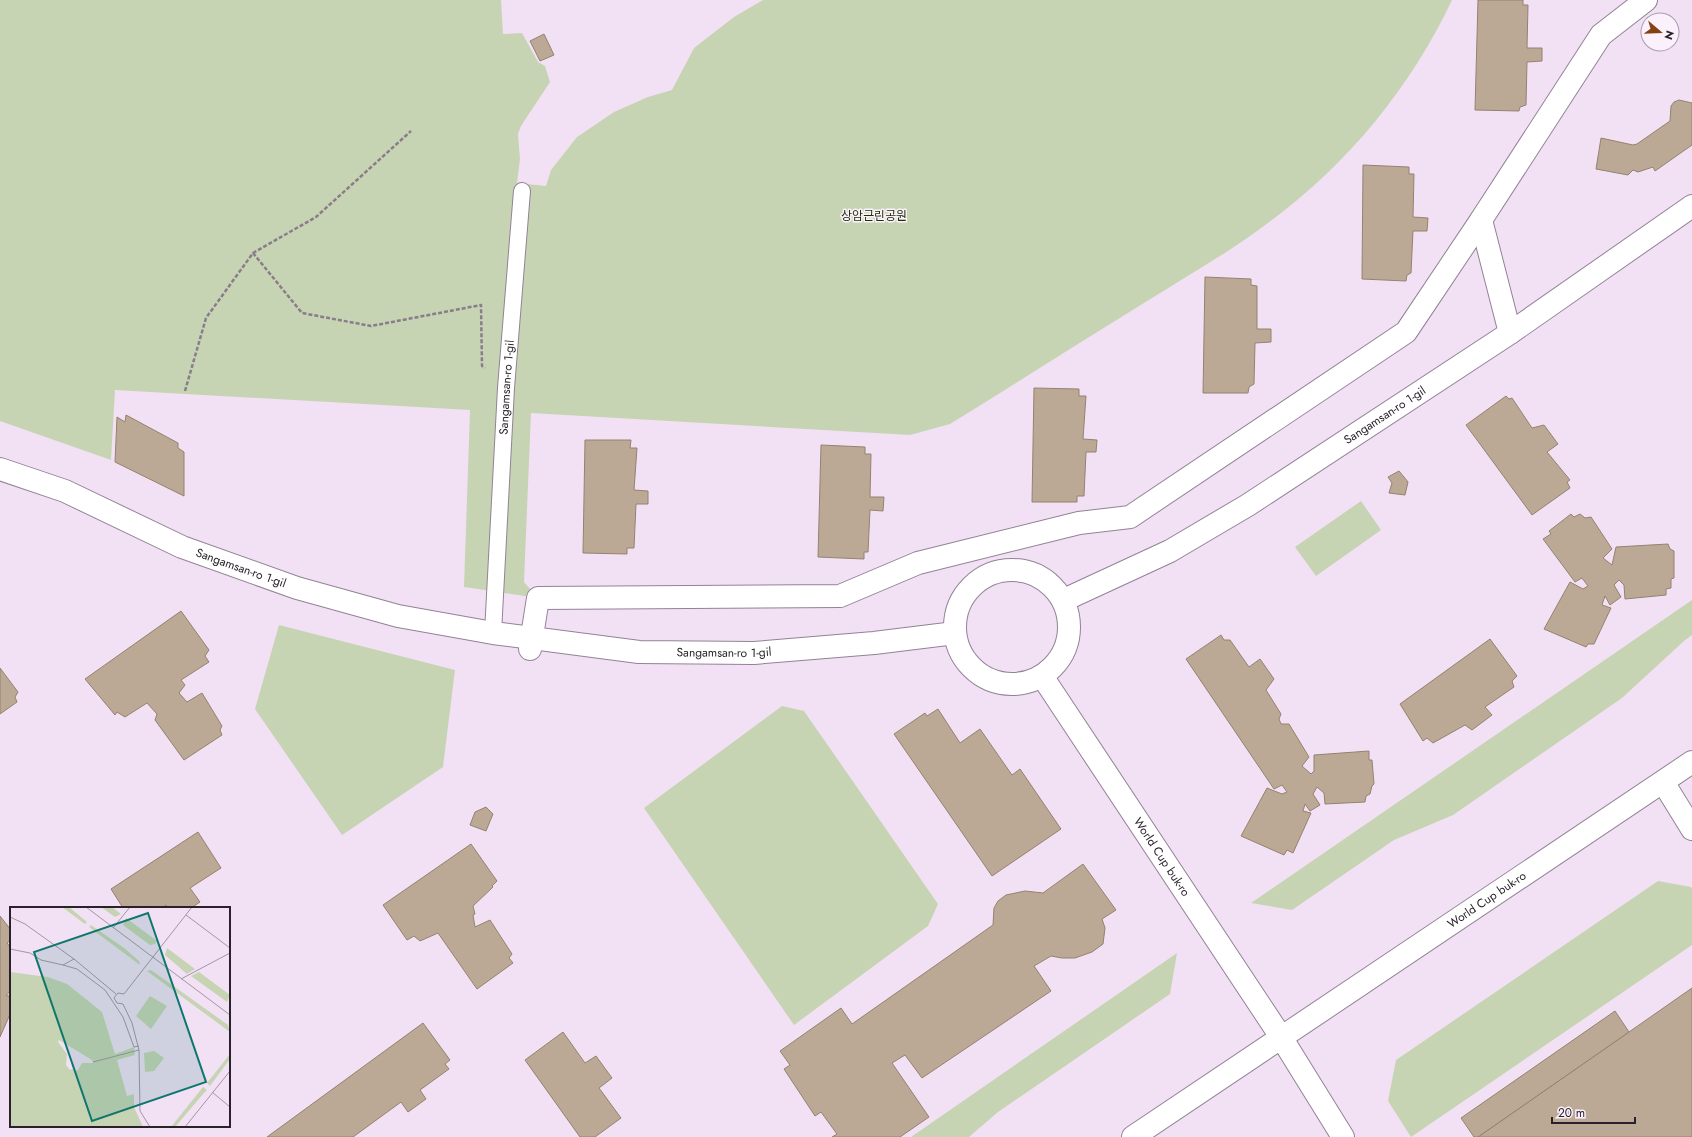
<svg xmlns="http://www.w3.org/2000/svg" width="1692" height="1137" font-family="Jost,'Noto Sans KR',sans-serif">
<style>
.green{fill:#c7d4b3}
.building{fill:#bba996;stroke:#948270}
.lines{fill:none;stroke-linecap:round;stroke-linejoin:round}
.lane-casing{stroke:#928295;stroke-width:18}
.street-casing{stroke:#928295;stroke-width:24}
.secondary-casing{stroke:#928295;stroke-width:24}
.path{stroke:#897d8b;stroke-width:2.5;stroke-dasharray:4 2;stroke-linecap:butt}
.lane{stroke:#fff;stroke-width:16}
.street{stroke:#fff;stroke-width:22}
.secondary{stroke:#fff;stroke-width:22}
.labels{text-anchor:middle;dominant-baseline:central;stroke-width:3;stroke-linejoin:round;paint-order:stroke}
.park-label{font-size:12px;fill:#222f03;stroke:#fbf1fd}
.street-label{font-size:12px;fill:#29222a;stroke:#fbf1fd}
.inset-road{fill:none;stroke:#a295a4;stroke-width:1}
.view{fill:#0f766e;fill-opacity:0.15;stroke:#0f766e;stroke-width:2}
.inset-edge{fill:none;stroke:#29222a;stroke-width:2}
</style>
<rect width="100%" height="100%" fill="#f2e1f5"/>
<g class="green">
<path d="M0,0H501L503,34L522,33L538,62L545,66L550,82L521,126L518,134L520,159L517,183L546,186L551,170L577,137L614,112L648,97L672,90L694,48L734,17L763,0H1452C1408,93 1341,172 1257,231C1221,257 1182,279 1144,303C1079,343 1015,384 950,424L910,435L531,413L524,582L538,598L464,587L470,410L115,390L111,460L0,421Z"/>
<path d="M1361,501L1381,530L1316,576L1295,547Z"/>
<path d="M1692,600V635L1684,641L1622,698L1453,815L1394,840L1292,910L1251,903Z"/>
<path d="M279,625L455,670L443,767L342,835L255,709Z"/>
<path d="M782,706L804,711L938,904L928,926L794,1025L644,808Z"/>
<path d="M1658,881L1691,887L1692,889V945L1411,1137L1388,1101L1396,1060Z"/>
<path d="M1177,953L1170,994L998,1112L969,1137H911Z"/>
</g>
<g class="building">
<path d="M1478,0H1523V5H1528L1527,48H1542V61L1527,62L1526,105L1520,107L1519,111L1475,110Z"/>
<path d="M544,34L554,55L540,61L530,41Z"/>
<path d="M1679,100L1692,103V145L1655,171L1653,167L1638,172L1633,170L1628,175L1596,169L1601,138L1633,145L1637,144L1670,121L1671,106L1674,102Z"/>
<path d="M1363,165L1409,167V174H1414L1413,217L1428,218L1427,231H1413L1411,273L1407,275L1406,281L1362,279Z"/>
<path d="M1205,277L1251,279V285L1257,286V329H1271V342L1255,343L1254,384L1249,387L1248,393H1203Z"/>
<path d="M1034,388L1079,389V396H1086L1083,439L1097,440L1096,452H1086L1084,496H1077V502H1032Z"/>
<path d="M1506,396L1509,399L1512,398L1532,428L1544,425L1558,444L1547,452L1570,480L1567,482L1570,488L1532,515L1466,425Z"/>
<path d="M126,415L178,443V448L184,452V496L115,462L117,417L125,422Z"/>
<path d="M585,440H631L630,448H637L634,490L648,491V504H636L634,548H627V554L583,553Z"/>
<path d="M821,445L865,447V454H871L870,497H884L883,511L870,510L868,552H864V559L818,557Z"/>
<path d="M1399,471L1408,482L1405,495L1389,493L1392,483L1388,477Z"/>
<path d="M1571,514L1574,517L1580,514L1585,518L1591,517L1612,549L1603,558L1612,565L1616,547L1668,544L1670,549L1674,551V578L1671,579V588L1666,589V595L1625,599L1624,585L1619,580L1614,585L1621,597L1610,605L1605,596L1602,605L1611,608L1594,644H1588L1586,647L1544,629L1570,582L1583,589L1588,586L1582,578L1575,582L1543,539L1551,534L1549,531Z"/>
<path d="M181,611L209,650L205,656L209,662L181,680L185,685L179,693L187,702L202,693L222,726L220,730L222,735L184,760L155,720L157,714L147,703L125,717L117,712L115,715L85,679Z"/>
<path d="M1221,635L1224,640H1230L1249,667L1260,659L1274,679L1266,690L1281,714L1279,719L1281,724H1289L1309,757L1302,766L1311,774L1314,771V755L1369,751V760H1372L1374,784L1372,786L1370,794L1366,796L1365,802L1325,804L1324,793L1317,787L1313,794L1320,805L1310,811L1305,804L1303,811L1311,813L1293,853L1287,850L1284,855L1241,836L1267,788L1282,794L1287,792L1282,785L1274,789L1186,659Z"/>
<path d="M1490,639L1517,676L1512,681L1514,687L1485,707L1492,715L1472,730L1465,725L1433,743L1427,738L1423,741L1400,704Z"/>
<path d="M0,668L18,692L15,697L17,702L0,714Z"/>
<path d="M938,709L960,743L980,729L1012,775L1020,769L1061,829L992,876L894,734L925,713L927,716Z"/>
<path d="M486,807L493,814L486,831L470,825L475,812Z"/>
<path d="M198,832L221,868L190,888L200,902L191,908H168L166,905L161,908H123L111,889Z"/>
<path d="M471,844L497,881L492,886L493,887L473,906L475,914L473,915L475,927L490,920L512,954L509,958L513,963L477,989L438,933L420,941L414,936L407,940L383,905Z"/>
<path d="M1083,864L1116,910L1102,919L1105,928L1103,944L1092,952L1075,958H1062L1051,956L1034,966L1051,991L922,1078L905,1055L892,1063L929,1117L900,1137H832L837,1134L821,1112L815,1116L784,1069L790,1065L780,1051L841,1008L852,1024L993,925L994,908L998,901L1006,895L1025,891L1043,893Z"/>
<path d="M0,916L11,930V940L7,943L11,948V991L6,995L11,997V1012L0,1037Z"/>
<path d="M1692,988V1137H1478L1629,1032Z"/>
<path d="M1615,1011L1629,1032L1478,1137H1474L1461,1118Z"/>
<path d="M423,1023L450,1060L445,1064L449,1069L420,1090L426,1099L408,1112L401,1102L353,1137H267Z"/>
<path d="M563,1032L585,1063L596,1056L612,1078L599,1088L621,1118L595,1137H580L525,1060Z"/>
</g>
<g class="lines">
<g class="lane-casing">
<g id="lane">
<path id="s1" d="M493,633L506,388L522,191"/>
</g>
</g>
<g class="street-casing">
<g id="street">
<path d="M1510,333L1481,220L1601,35L1646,0"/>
<path id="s2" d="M0,469L65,491L182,547L297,588L398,616L493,633L639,652L754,653L874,643L955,633"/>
<circle cx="1012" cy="627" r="57"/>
<path id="s3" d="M1064,600L1170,551L1248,505L1510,333L1692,206"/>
<path d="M530,649L538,598L840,596L918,563L1079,523L1130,517L1406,332L1481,220"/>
<path id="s4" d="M1042,676L1281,1037L1343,1137"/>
<path d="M1663,782L1692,829"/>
</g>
</g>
<g class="secondary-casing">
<g id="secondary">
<path id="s5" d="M1133,1137L1692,762"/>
</g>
</g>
<g class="path">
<path d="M253,253L302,313L371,326L481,305L482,366L485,368"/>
<path d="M185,391L206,318L253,253L316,217L411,131"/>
</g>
<use href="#lane" class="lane"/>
<use href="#street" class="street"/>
<use href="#secondary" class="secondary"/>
</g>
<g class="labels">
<g class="park-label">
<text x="874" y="216">상암근린공원</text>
</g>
<g class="street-label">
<text stroke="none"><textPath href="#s1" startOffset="246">Sangamsan-ro 1-gil</textPath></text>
<text stroke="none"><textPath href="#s3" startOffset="371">Sangamsan-ro 1-gil</textPath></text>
<text stroke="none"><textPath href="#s2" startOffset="261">Sangamsan-ro 1-gil</textPath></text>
<text stroke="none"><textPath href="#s2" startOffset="754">Sangamsan-ro 1-gil</textPath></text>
<text stroke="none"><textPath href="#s4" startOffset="217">World Cup buk-ro</textPath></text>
<text stroke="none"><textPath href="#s5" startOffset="426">World Cup buk-ro</textPath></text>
</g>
</g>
<g transform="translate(10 907)">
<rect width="220" height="220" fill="#f2e1f5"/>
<path d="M52,0H59L77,15L75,17ZM91,0H102L111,7L105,10ZM116,11L147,34L145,37L140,38L113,18ZM81,18L114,41L129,54L130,58L79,20ZM157,41L185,62L177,67L155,48ZM141,63L218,118L220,125L137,64ZM0,65L38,70L57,77L92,105L105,147L124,140L125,148L107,153L117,189L124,187V200L133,220H0ZM49,133L82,153L83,156H72L68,163L65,164L64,161L60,163L56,158L57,147L48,135ZM189,65L220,88L217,95L181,69ZM140,89L157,99L141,122L126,109ZM144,144L154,151L144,164L135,165L134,146ZM220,147V152L200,179L197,176ZM193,180L197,183L194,186L165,220H161Z" fill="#c7d4b3" fill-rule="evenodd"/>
<path class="inset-road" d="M76,0L220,108M176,8L220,41M0,10L15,17L64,52L106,87M103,21L120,0M0,42L20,46L31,53L53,58L64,52M53,58L67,62L95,83L113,110L124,140L129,139M171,72L220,46M114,87L182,0M113,97L122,116L129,143L130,204L140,220M113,97L107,96L104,91L108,86L114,87M83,155L129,143M202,185L220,200M175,220L220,164"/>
<path class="view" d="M138,6L196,175L82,214L24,45Z"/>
<rect width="220" height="220" class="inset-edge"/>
</g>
<g transform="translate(1660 32) rotate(109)"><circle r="19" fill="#fbf1fd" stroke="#a79ea9"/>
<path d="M0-3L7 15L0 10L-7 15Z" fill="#844211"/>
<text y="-6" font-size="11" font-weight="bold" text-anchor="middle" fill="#29222a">N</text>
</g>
<path d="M1552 1117v6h83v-6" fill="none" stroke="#29222a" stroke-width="2"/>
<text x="1558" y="1117" font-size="12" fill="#29222a" stroke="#fbf1fd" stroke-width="3" paint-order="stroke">20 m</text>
</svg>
